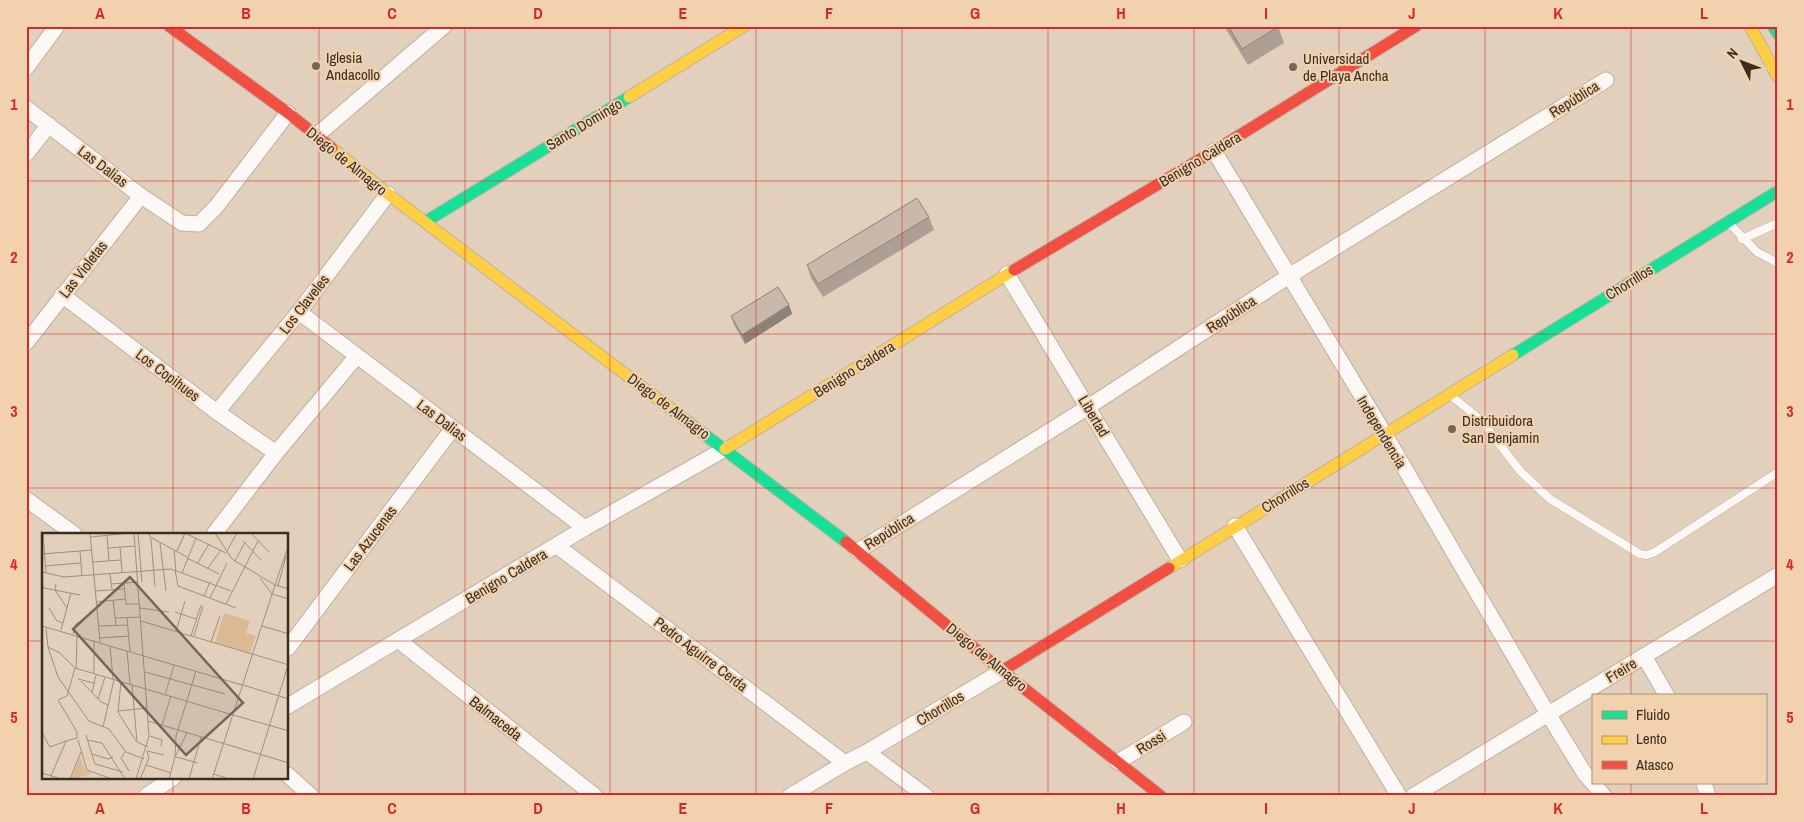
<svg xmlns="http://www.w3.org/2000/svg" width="1804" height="822" font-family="'Archivo Narrow',sans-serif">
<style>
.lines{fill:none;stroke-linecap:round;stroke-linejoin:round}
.lane-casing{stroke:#beb0a2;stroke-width:9}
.street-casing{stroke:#beb0a2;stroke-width:17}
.fast-casing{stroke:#beb0a2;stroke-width:13}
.slow-casing{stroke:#beb0a2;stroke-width:13}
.jam-casing{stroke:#beb0a2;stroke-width:13}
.lane{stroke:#fbf8f5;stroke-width:8}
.street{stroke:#fbf8f5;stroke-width:15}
.fast{stroke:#16e098;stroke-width:11}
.slow{stroke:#ffcf43;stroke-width:11}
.jam{stroke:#f24e42;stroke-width:11}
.wall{fill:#ad9f94}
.shaded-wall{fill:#8d8278}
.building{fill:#c9b9ac;stroke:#8d8278}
.grid{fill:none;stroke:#d62828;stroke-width:1;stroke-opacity:0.55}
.poi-dot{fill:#756757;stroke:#f1d1ae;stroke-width:2}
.labels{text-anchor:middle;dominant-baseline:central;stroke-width:4;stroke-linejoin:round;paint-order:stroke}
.poi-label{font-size:15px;fill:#3a2e20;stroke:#f1d1ae;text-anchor:start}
.street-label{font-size:15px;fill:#3a2e20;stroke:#f1d1ae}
.inset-road{fill:none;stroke:#9f8f7e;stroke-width:1}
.view{fill:#756757;fill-opacity:0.15;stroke:#756757;stroke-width:2.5}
.inset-edge{fill:none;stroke:#3a2e20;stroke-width:2.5}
.neatline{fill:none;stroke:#d62828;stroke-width:2}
.grid-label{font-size:16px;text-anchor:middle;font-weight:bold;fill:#d62828}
</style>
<rect width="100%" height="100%" fill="#e2d0bd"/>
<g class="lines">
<g class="lane-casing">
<g id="lane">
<path d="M1729,223L1757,252L1778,263"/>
<path d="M1742,239L1778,223"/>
<path d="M1450,395L1481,420L1521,472L1550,499L1640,554L1647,555L1655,552L1778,472"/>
</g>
</g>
<g class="street-casing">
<g id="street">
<path d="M26,68L57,26"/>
<path d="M26,108L141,196L182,223L199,224L216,207L288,113"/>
<path d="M316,136L444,26"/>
<path d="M1214,151L1384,433L1548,714L1585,774L1593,783"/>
<path d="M26,154L49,125"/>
<path d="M1007,274L1180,560"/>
<path d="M62,295L217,412L276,453"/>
<path d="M299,312L585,528"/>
<path d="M26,343L141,196"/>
<path d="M217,412L299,312L388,194"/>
<path d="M26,499L74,534"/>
<path d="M1235,526L1399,796"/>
<path d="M214,534L276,453L356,357"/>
<path d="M557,546L845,763"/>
<path d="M858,551L1088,407L1289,276L1606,80"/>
<path d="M398,640L595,796"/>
<path d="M288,648L453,428"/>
<path d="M1644,656L1667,696"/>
<path d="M288,706L585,528L725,449"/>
<path d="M867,752L926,796"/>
<path d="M1118,762L1184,722"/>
<path d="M288,775L311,796"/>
<path d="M1593,783L1604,796"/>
<path d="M1704,783L1708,796"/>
<path d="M146,796L173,778"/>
<path d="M790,796L845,763L867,752L1002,671"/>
<path d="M1413,796L1778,575"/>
</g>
</g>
<g class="fast-casing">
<g id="fast">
<path d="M1773,26L1778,34"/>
<path d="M425,222L629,97"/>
<path d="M1513,355L1778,191"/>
<path d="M671,409L846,542"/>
</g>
</g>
<g class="slow-casing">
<g id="slow">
<path d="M1750,26L1778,77"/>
<path d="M629,97L744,26"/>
<path d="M332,148L388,194L671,409"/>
<path d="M725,449L1014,270"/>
<path d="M1169,568L1513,355"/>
</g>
</g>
<g class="jam-casing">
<g id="jam">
<path d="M169,26L288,113L332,148"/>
<path d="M1014,270L1214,151L1416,26"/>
<path d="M846,542L1002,671L1161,796"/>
<path d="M1002,671L1169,568"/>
</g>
</g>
<use href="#lane" class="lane"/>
<use href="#street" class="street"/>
<use href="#fast" class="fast"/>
<use href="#slow" class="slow"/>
<use href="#jam" class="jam"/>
</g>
<g class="wall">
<path d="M1224,26H1278L1284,43L1248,65Z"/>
<path d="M929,217L934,230L823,297L811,278L807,265Z"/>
<path d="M789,305L792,314L745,344L734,325L731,316Z"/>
</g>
<path class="shaded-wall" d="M789,305L792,314L745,344L742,335Z"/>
<g class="building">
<path d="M1228,26H1278V27L1242,49Z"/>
<path d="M917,198L929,217L818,284L807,265Z"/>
<path d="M778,287L789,305L742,335L731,316Z"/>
</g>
<path class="grid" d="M173,26V534M319,26V796M465,26V796M610,26V796M756,26V796M902,26V796M1048,26V796M1194,26V796M1339,26V796M1485,26V796M1631,26V696M26,181H1778M26,334H1778M26,488H1778M26,641H44M288,641H1778M173,778V796M1631,783V796"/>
<g class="poi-dot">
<circle cx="316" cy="66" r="5"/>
<circle cx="1293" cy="67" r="5"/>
<circle cx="1452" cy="429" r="5"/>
</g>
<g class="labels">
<g class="poi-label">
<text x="326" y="57">Iglesia<tspan x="326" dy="17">Andacollo</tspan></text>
<text x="1303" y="58">Universidad<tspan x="1303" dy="17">de Playa Ancha</tspan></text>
<text x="1462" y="420">Distribuidora<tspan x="1462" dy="17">San Benjamin</tspan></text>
</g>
<g class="street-label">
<text transform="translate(1574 99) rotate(-32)">República</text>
<text transform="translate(584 124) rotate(-31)">Santo Domingo</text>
<text transform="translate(1200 159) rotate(-31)">Benigno Caldera</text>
<text transform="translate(347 161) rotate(39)">Diego de Almagro</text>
<text transform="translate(103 166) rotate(37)">Las Dalias</text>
<text transform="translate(83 269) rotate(-52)">Las Violetas</text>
<text transform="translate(1629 282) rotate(-32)">Chorrillos</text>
<text transform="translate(304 304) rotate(-52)">Los Claveles</text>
<text transform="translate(1231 314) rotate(-33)">República</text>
<text transform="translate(854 369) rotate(-32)">Benigno Caldera</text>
<text transform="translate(168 375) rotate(37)">Los Copihues</text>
<text transform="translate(669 406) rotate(37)">Diego de Almagro</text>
<text transform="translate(1094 416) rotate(59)">Libertad</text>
<text transform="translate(442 420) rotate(37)">Las Dalias</text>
<text transform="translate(1382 432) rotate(59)">Independencia</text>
<text transform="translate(1285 495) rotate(-32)">Chorrillos</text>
<text transform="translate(889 531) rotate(-32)">República</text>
<text transform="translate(370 538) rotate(-53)">Las Azucenas</text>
<text transform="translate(506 576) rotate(-31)">Benigno Caldera</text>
<text transform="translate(701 654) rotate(37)">Pedro Aguirre Cerda</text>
<text transform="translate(987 657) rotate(39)">Diego de Almagro</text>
<text transform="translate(1621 670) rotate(-31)">Freire</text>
<text transform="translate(940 708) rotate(-31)">Chorrillos</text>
<text transform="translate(496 718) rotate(38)">Balmaceda</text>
<text transform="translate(1151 742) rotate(-32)">Rossi</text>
</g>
</g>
<g transform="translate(42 533)">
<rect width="246" height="246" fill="#e2d0bd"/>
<path d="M182,80L208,88L204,100L214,103L208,120L173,109ZM38,224L43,237L50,241L29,246Z" fill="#dbb993"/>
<path class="inset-road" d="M1,0L4,40M48,0L58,109M92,0L107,203L94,246M96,0L100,49M107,0L108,4L145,24M173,0L190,26L233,52L247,56M209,0L227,19M65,3L67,28M49,4L87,0M109,6L113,54M201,8L219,27M118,10L124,58M78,14L80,39M66,15L93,13M132,17L134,38M38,18L40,43M135,18L143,0L184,20M185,18L195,0M0,21L50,17M145,25L177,41M193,28L203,9M51,29L79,27M155,31L167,11M3,33L38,30M165,36L179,17M133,37L136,53L194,75M0,39L22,44L129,36L189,58M140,40L154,5M68,41L70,56M218,45L230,61M14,51L13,57L25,75M69,51L96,49M82,51L84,71H98M0,52L2,55L38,62M233,52L247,11M236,53L244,23M53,58L82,56M230,61L247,66M162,63L168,49M168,65L185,30M71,67L74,92M54,69L83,66M184,71L216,8M7,75L15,88L21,90M98,75L127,79M133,79L154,86M73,85L99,84M85,85L88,118M99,88L247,132M0,93L200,152M57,93L86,92M220,93L247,101M4,94L6,114L18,120L33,135L191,182M19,97L29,60M134,98L143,68M31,101L34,91L42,86M149,103L159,72M152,103L161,73M57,105L87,103M52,107V141M169,109L178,83M68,113L71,146M6,114L16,144L47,188L67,196L84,219L102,226M85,118L88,151M34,135L35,103M103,139L183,161M36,146L52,150M39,148L59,169L66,172M79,149L76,179L94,208M90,152L95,209L106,214M201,152L247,166M50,160L54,142M123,162L132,132M56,166L63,144M76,178L105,175M191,182L247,198M106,188L247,230M120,192L129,163M61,194L72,147M0,200L8,214L24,208M44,202L53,231L81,239M108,203L120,207L119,213M36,207L45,237L70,246M45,207L60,210L83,246M105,218L122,222M83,219L79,225L87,238M50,221L66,226L71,224M133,224L134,203L154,138M134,224L156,230M104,232L129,240M0,240L19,246M172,241L187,246M9,243L24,208L35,205V199L16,167L25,163L33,135M28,246L39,219M98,246L107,225L105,218M127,246L133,224L145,200M147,246L159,204M170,246L233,52M211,246L247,129"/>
<path class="view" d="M88,44L201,170L144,222L31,96Z"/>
<rect width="246" height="246" class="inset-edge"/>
</g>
<rect width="1804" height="822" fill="none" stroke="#f1d1ae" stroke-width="55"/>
<rect x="1592" y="694" width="175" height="90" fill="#f1d1ae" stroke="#a89075"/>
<rect x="1602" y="711" width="25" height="8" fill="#16e098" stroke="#a89075"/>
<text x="1636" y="720" font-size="15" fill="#3a2e20">Fluido</text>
<rect x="1602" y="736" width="25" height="8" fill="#ffcf43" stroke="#a89075"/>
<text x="1636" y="744" font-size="15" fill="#3a2e20">Lento</text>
<rect x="1602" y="761" width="25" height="8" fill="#f24e42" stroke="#a89075"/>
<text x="1636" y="770" font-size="15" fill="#3a2e20">Atasco</text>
<g transform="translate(1742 62) rotate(312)" stroke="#f1d1ae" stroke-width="4" paint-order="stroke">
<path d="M0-4L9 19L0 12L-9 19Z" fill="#3a2e20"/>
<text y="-8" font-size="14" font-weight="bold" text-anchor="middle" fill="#3a2e20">N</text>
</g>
<rect x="28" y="28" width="1748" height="766" class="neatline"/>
<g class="grid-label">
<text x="100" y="19">A</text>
<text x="246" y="19">B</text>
<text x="392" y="19">C</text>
<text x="538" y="19">D</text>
<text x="683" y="19">E</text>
<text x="829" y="19">F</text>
<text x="975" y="19">G</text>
<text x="1121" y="19">H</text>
<text x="1266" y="19">I</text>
<text x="1412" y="19">J</text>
<text x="1558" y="19">K</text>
<text x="1704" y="19">L</text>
<text x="14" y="110">1</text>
<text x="1790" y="110">1</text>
<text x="14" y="263">2</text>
<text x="1790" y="263">2</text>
<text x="14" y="417">3</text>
<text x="1790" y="417">3</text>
<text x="14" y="570">4</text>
<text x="1790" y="570">4</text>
<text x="14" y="723">5</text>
<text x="1790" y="723">5</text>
<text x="100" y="814">A</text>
<text x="246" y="814">B</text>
<text x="392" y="814">C</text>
<text x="538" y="814">D</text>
<text x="683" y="814">E</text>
<text x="829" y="814">F</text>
<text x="975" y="814">G</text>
<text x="1121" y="814">H</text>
<text x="1266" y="814">I</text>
<text x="1412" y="814">J</text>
<text x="1558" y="814">K</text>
<text x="1704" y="814">L</text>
</g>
</svg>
